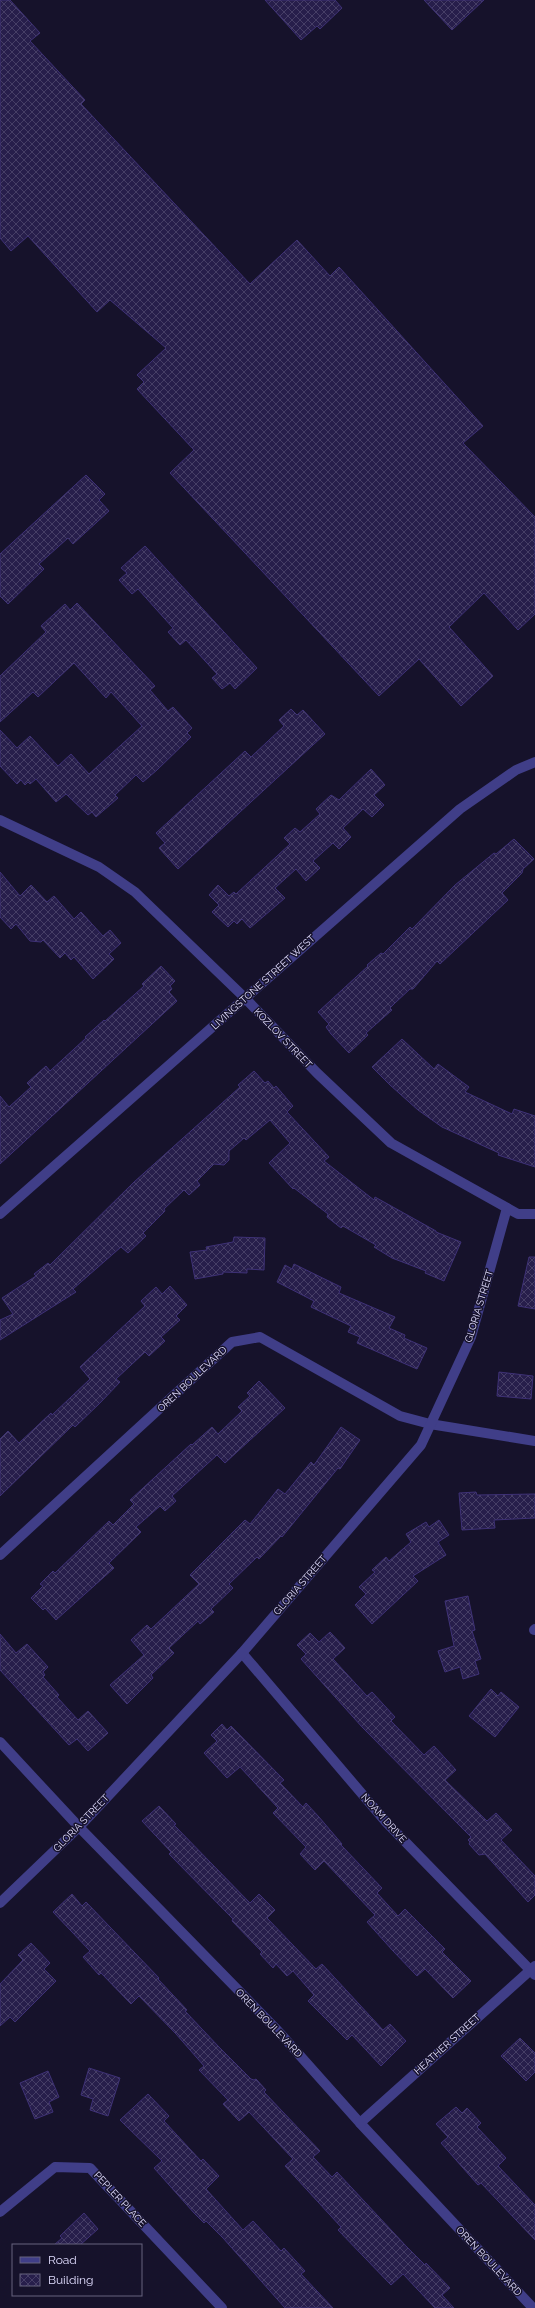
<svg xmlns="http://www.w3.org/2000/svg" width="535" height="2308" font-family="Raleway,sans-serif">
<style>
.building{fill:url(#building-cross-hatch);stroke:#3e3176}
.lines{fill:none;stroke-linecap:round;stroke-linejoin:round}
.minor{stroke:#403e88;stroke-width:10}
.tertiary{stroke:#403e88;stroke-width:10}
.labels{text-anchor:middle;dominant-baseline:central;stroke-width:3;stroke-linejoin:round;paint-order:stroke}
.street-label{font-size:10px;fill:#e0dcfe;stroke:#16122b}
</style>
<defs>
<pattern id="building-cross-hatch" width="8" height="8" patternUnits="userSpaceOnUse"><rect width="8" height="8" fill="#271e4b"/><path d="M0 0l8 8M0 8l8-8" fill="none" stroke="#463e66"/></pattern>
</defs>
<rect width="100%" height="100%" fill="#16122b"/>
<g class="building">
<path d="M0,0H10L40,33L30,41L85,100L81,104L250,284L297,240L330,276L339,267L483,426L463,443L535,517V614L518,630L484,593L449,627L493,676L461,706L419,659L379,696L170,473L194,450L137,389L144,382L137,375L166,348L110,300L97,312L28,236L11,251L0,238Z"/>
<path d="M265,0H335L342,8L320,29L317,26L301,40Z"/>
<path d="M424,0H484L452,30Z"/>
<path d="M86,475L105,494L99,500L109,511L73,544L68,538L39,564L44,569L8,604L0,596V554Z"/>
<path d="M145,546L257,668L235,689L230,683L222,689L212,678L217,674L186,640L180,645L168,632L173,628L138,589L132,594L119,580L127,573L121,568Z"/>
<path d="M77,603L155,686L150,690L168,711L173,707L192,728L187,733L191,737L157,770L143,782L136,775L115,795L118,798L96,817L92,812L88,815L66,794L56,802L36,779L30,784L28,782L25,785L21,780L17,784L0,766V730L17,748L30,736L58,766L71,754L89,774L142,726L111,692L106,698L74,663L38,697L33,692L0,722V676L46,632L41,626L65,604L70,610Z"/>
<path d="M291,709L297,715L303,710L325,734L178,869L159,848L165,843L156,833L245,751L251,757L284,726L279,720Z"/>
<path d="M371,769L385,785L374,795L384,805L372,817L363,809L343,828L351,837L339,849L333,843L313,861L320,868L306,881L296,869L275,888L285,898L250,928L242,919L237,924L234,921L228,927L212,912L219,905L209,895L218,885L229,896L234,892L236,894L290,844L284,838L295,828L300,832L320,814L316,809L331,795L339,800Z"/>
<path d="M514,839L534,859L523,869L522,873L502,893L508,900L440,964L437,961L413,989H410L395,1003L390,1008L392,1010L366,1033L368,1035L349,1053L331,1034L326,1027L329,1024L318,1012L368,966L367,965L381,953L383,954L410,927L412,929L455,885L494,853L496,854Z"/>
<path d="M0,872L20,896L31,885L47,902L54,896L74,919L81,912L103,936L110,930L121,943L109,954L114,959L93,979L74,957L71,960L65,953L60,958L43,940L41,942L30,941L16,924L11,929L0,917Z"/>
<path d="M161,966L175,981L170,986L172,989L169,992L177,1001L0,1164V1096L9,1107L31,1087L27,1083L46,1066L50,1071L86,1038L85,1037L104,1020L105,1021L144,986L142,984Z"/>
<path d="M402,1039L434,1069L438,1064L469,1087L465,1092L512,1114L514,1109L535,1116V1167L498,1155L499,1153L442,1127L418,1110L390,1085L372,1067Z"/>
<path d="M254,1071L265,1083L268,1081L274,1088L276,1086L293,1106L287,1112L329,1157L324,1161L374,1200L375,1197L436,1231V1232L461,1242L444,1281L425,1273L426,1271L392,1258L374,1247L376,1245L343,1226L341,1228L327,1217L328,1214L294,1188L293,1189L269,1163L290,1143L270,1120L246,1140L244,1138L229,1151V1160L224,1165L214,1164L197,1181L200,1185L189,1195L184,1190L164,1209L165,1211L143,1233L146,1236L128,1253L121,1247L73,1289L76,1292L0,1340V1320L13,1314L2,1298L36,1276L34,1274L48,1263L50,1265L134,1182L240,1087L238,1085Z"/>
<path d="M234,1237L265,1238L264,1270L247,1269V1273L223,1272V1274L195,1279L190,1252L207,1250L206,1247L233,1242Z"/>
<path d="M529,1257H535V1309L518,1306Z"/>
<path d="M294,1264L341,1287L339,1293L395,1317L389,1328L405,1335L404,1338L427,1348L417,1369L357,1343L360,1337L348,1332L351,1326L311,1307L314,1301L277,1282L285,1265L292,1269Z"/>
<path d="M170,1286L187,1305L176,1316L180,1320L161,1337L165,1341L149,1356L145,1352L116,1379L120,1382L100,1403L75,1427L73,1425L0,1496V1439L8,1431L19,1443L51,1413L52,1415L90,1379L80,1367L145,1306L141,1301L156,1287L162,1294Z"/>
<path d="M499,1372L533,1376L531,1399L497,1396Z"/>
<path d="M259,1381L285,1408L225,1463L217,1455L172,1496L176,1501L165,1511L160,1506L136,1527L141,1532L109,1563L114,1568L56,1620L45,1608L43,1610L31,1598L43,1586L40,1584L53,1571L55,1573L109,1521L113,1525L134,1504L130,1500L191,1444L192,1445L212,1427L218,1434L242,1411L238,1407L250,1396L247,1393Z"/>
<path d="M341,1427L360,1440L340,1469L338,1468L282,1537L281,1536L259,1559L257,1557L229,1584L233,1588L211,1609L214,1612L200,1624L198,1621L169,1648L174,1653L151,1675L153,1678L127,1704L110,1685L144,1655L131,1640L147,1625L151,1629L199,1584L190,1575L245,1520L250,1524L278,1489L285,1494L311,1462L314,1465Z"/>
<path d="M476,1492L477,1495L535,1494V1518L494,1520L495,1528L462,1530L459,1493Z"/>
<path d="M439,1520L449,1535L438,1542L446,1555L413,1576L418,1581L372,1624L355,1605L366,1594L359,1587L375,1572L372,1570L386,1557L389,1561L411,1542L406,1534L426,1522L429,1527Z"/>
<path d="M468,1596L475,1630L472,1631L481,1659L475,1661L479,1674L463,1679L460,1667L445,1672L438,1651L454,1646L445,1601Z"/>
<path d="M330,1632L345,1648L333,1659L367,1696L372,1692L395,1717L391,1721L424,1755L434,1746L456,1770L445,1780L487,1821L496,1813L512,1830L501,1840L535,1876V1895L528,1902L485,1854L479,1855L469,1844L470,1842L468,1840L471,1837L362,1727L301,1659L306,1654L297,1645L310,1633L319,1642Z"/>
<path d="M0,1634L16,1653L27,1644L48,1667L43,1672L45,1675L43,1677L59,1695L57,1697L78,1720L88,1711L108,1733L88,1751L77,1739L69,1745L0,1670Z"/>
<path d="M491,1689L498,1696L501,1692L519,1707L495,1737L469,1716Z"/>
<path d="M222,1724L227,1730L231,1726L284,1780L280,1783L303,1807L306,1803L319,1817L342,1844L341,1845L382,1888L377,1893L398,1916L405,1909L445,1949L442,1952L471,1981L453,1998L425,1969L417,1976L393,1951L367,1922L375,1915L324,1861L315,1870L300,1854L306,1847L273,1813L278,1808L240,1767L227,1778L204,1753L217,1741L211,1735Z"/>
<path d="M159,1806L176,1824L174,1825L250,1903L259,1894L275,1910L267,1918L316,1969L322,1964L383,2030L390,2024L406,2041L381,2066L352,2035L347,2040L308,2001L314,1995L293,1971L287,1976L276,1964L273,1968L260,1954L262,1952L232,1921L233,1919L169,1854L171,1852L142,1821Z"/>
<path d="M72,1894L82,1906L86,1902L159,1978L158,1979L187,2010L185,2011L219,2047L251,2079L254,2080L256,2079L266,2090L264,2092L320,2151L313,2157L332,2177L337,2172L406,2246L425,2265L426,2263L450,2288L442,2295L454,2308H435L403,2274L391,2285L338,2230L341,2227L285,2166L293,2159L249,2112L239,2121L223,2104L228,2100L199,2070L204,2066L176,2034L139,1996L131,2004L101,1973L99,1975L83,1957L90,1951L53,1912Z"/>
<path d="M31,1943L50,1963L44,1969L56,1981L15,2022L10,2017L0,2026V1984L23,1960L18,1955Z"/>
<path d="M520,2038L535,2053V2072L526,2081L501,2056Z"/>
<path d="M89,2068L120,2078L108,2116L90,2110L93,2099L81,2095Z"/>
<path d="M48,2071L59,2097L49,2102L53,2112L35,2119L20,2083Z"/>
<path d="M148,2094L169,2116L164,2121L201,2161L203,2159L219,2176L206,2189L243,2230L253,2221L281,2251L284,2248L305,2271L301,2274L333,2308H285L223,2238L206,2221L204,2223L194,2213L154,2168L162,2161L120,2120Z"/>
<path d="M456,2107L462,2113L467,2108L481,2123L477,2127L506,2158L498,2166L535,2205V2240L481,2183L478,2185L441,2143L448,2137L436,2124Z"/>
<path d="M84,2213L98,2229L80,2245H54L62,2238L60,2236Z"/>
</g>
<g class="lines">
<g class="minor">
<path d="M0,1555L232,1342L260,1337L400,1416L430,1424L535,1441"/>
<path d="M534,1630L535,1629"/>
<path d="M242,1653L386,1822L535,1975"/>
<path d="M0,1742L79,1827L278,2031L360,2123L533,2308"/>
<path d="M0,1903L79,1827L242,1653L421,1445L471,1337L507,1208"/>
<path d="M360,2123L535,1966"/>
<path d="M0,2212L55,2167L90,2168L222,2308"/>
</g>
<g class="tertiary">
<path d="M0,820L99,867L135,892L245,998L317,1073L391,1143L518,1214H535"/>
<path d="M0,1214L460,809L516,770L535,762"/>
</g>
</g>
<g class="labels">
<g class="street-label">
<text transform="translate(263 982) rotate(-42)">LIVINGSTONE STREET WEST</text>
<text transform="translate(283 1038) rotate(46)">KOZLOV STREET</text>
<text transform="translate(479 1306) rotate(-73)">GLORIA STREET</text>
<text transform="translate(192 1379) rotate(-43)">OREN BOULEVARD</text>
<text transform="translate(300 1585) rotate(-49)">GLORIA STREET</text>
<text transform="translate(384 1818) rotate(48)">NOAM DRIVE</text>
<text transform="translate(81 1823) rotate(-46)">GLORIA STREET</text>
<text transform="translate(269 2023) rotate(46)">OREN BOULEVARD</text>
<text transform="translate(447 2044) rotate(-42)">HEATHER STREET</text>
<text transform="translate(120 2199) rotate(47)">PEPLER PLACE</text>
<text transform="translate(489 2261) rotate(47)">OREN BOULEVARD</text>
</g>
</g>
<rect x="12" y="2244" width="130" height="52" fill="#16122b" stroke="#67637f"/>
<rect x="20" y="2257" width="20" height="6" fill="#403e88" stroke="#67637f"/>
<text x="48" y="2264" font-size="12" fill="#e0dcfe">Road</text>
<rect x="20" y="2274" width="20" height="12" fill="url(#building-cross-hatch)" stroke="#67637f"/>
<text x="48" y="2284" font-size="12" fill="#e0dcfe">Building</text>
</svg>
